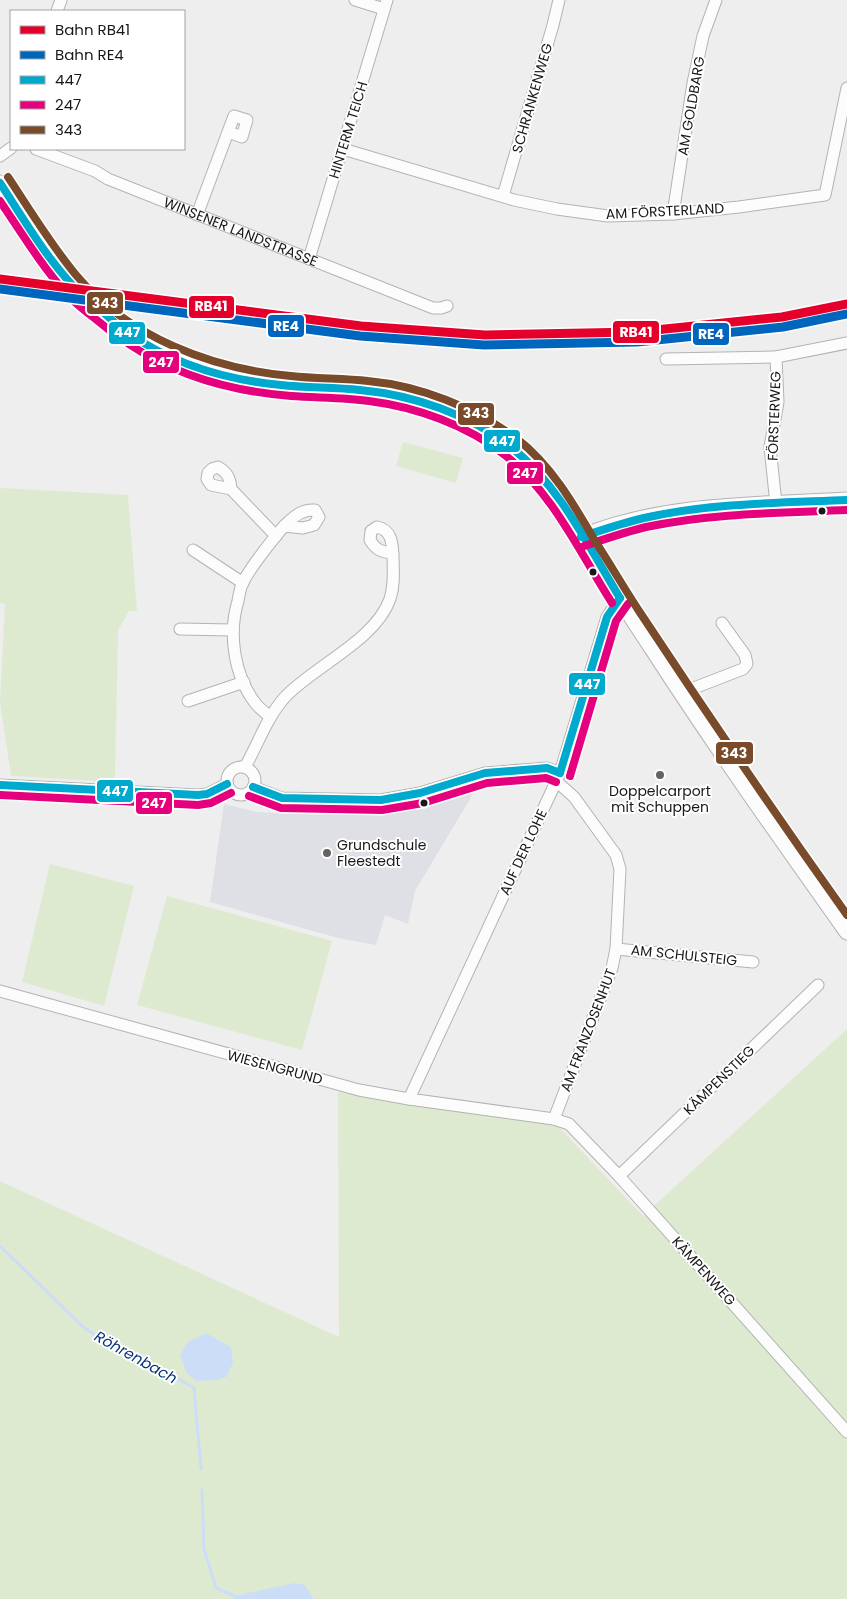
<svg xmlns="http://www.w3.org/2000/svg" width="847" height="1599" font-family="Poppins,sans-serif">
<style>
.built{fill:#dfe0e5}
.green{fill:#deead0}
.water{fill:#ccddf8}
.lines{fill:none;stroke-linecap:round;stroke-linejoin:round}
.stream{stroke:#ccddf8;stroke-width:3}
.street-casing{stroke:#b3b3b3;stroke-width:13}
.secondary-casing{stroke:#b3b3b3;stroke-width:17}
.street{stroke:#fcfcfc;stroke-width:11}
.secondary{stroke:#fcfcfc;stroke-width:15}
.bus-1-casing{stroke:#fff;stroke-width:11}
.bus-2-casing{stroke:#fff;stroke-width:11}
.bus-3-casing{stroke:#fff;stroke-width:11}
.bus-1{stroke:#00a9ce;stroke-width:8}
.bus-2{stroke:#e5007d;stroke-width:8}
.bus-3{stroke:#7a4b2a;stroke-width:8}
.rail-1-casing{stroke:#fff;stroke-width:12}
.rail-2-casing{stroke:#fff;stroke-width:12}
.rail-1{stroke:#e4002b;stroke-width:9}
.rail-2{stroke:#0065bd;stroke-width:9}
.bus-dot{fill:#181819;stroke:#fff;stroke-width:2}
.poi-dot{fill:#636364;stroke:#fff;stroke-width:2}
.labels{text-anchor:middle;dominant-baseline:central;stroke-width:4;stroke-linejoin:round;paint-order:stroke}
.street-label{font-size:14px;fill:#181819;stroke:#fff}
.poi-label{font-size:14px;fill:#181819;stroke:#fff}
.water-label{font-size:15px;font-style:italic;fill:#06337a;stroke:#fff}
.line-badge{stroke:#fff;stroke-width:2}
.badge-label{font-size:14px;text-anchor:middle;font-weight:bold;fill:#fff}
</style>
<rect width="100%" height="100%" fill="#eee"/>
<path class="built" d="M476,789L415,891L408,924L385,915L376,945L338,938L210,902L224,804L257,812L322,815L328,809L397,811L428,805Z"/>
<g class="green">
<path d="M403,442L463,458L456,483L396,466Z"/>
<path d="M0,488L128,495L137,611H129L118,630L115,782L11,776L0,702L5,604L0,603Z"/>
<path d="M50,864L134,886L104,1006L22,982Z"/>
<path d="M167,896L332,941L302,1050L137,1005Z"/>
<path d="M847,1029V1599H314L305,1585L234,1596V1599H0V1181L339,1337L338,1092L556,1124L643,1216Z"/>
</g>
<g class="water">
<path d="M206,1333L231,1347L233,1363L226,1377L217,1380L196,1381L187,1373L180,1355L188,1342Z"/>
<path d="M295,1583L305,1585L314,1599H234V1596Z"/>
</g>
<g class="lines">
<g class="stream">
<path d="M0,1246L82,1326L112,1347L165,1371L194,1388L201,1469"/>
<path d="M202,1490L204,1549L216,1588L237,1597"/>
</g>
<g class="street-casing">
<g id="street">
<path d="M355,0L384,9"/>
<path d="M57,11L61,0"/>
<path id="s1" d="M36,149L95,171L108,179L433,308H441L447,306"/>
<path d="M343,149L514,200L557,209L608,216L673,214L739,207L825,195L847,88"/>
<path d="M0,156L11,148"/>
<path d="M503,196L553,25L559,0"/>
<path d="M673,214L693,83L703,36L716,0"/>
<path d="M197,215L234,116L247,120L242,137L228,132"/>
<path d="M309,259L387,0"/>
<path d="M666,359L776,357"/>
<path d="M231,489L211,485L207,479L208,473L212,469L218,467C228,473 230,478 231,489L276,536"/>
<path d="M776,504L770,447L778,402L776,357L847,343"/>
<path d="M193,550L243,583"/>
<path d="M180,629L232,630"/>
<path d="M681,693L743,669L747,664L745,655L722,623"/>
<path d="M188,701L244,682"/>
<path d="M270,717C266,713 260,709 256,704C234,676 228,634 238,601C239,595 240,588 243,582C253,563 270,543 284,526L303,528L314,525L319,517L315,510C301,509 294,517 284,526"/>
<circle cx="241" cy="781" r="14"/>
<path d="M245,767C258,744 267,717 285,697C314,666 375,641 390,599C395,584 393,569 393,554C392,541 391,530 377,527L371,531L370,540C376,550 381,552 393,553"/>
<path d="M0,785L198,795L207,794L227,784"/>
<path d="M253,787L282,798L381,800L420,793L485,773L547,768L560,773"/>
<path d="M616,949L753,962"/>
<path d="M0,991L359,1090L409,1099L554,1119L569,1124L619,1176L847,1432"/>
<path d="M409,1099L560,773L607,617L620,598"/>
<path d="M554,1119L612,968L616,949L620,869L616,855L574,797L556,781"/>
<path d="M619,1176L818,985"/>
</g>
</g>
<g class="secondary-casing">
<g id="secondary">
<path d="M0,183C17,208 34,232 51,257C58,266 65,278 73,286C128,344 201,376 279,385C309,389 339,388 369,391C420,396 466,416 508,445C549,473 572,523 598,564C615,593 634,621 653,650C715,746 781,839 847,932"/>
<path d="M581,537C662,503 760,505 847,500"/>
</g>
</g>
<use href="#street" class="street"/>
<use href="#secondary" class="secondary"/>
<g class="bus-1-casing">
<g id="bus-1">
<path d="M0,183C23,218 45,256 74,287C83,297 93,304 104,313C112,320 119,327 128,333C173,364 227,380 281,385C307,388 334,387 360,390C413,395 469,414 511,447C560,486 588,546 620,598"/>
<path d="M581,537C602,530 622,523 644,518C710,503 779,503 847,500"/>
<path d="M560,773L607,617L620,598"/>
<path d="M0,785L198,795L207,794L227,784"/>
<path d="M253,787L282,798L381,800L420,793L485,773L547,768L560,773"/>
</g>
</g>
<g class="bus-2-casing">
<g id="bus-2">
<path d="M0,201C21,232 41,265 66,293C75,304 87,312 98,321C155,369 217,390 291,396C317,398 343,397 369,401C416,407 467,425 505,455C553,493 580,553 612,603"/>
<path d="M584,546C605,539 625,532 646,527C712,513 780,513 847,510"/>
<path d="M570,776L616,621L628,604"/>
<path d="M0,795L198,805L211,803L231,793"/>
<path d="M249,796L281,808L382,810L423,803L487,783L546,778L556,782"/>
</g>
</g>
<g class="bus-3-casing">
<path id="bus-3" d="M8,177C30,210 51,245 76,275C128,337 212,369 291,376C317,379 343,378 368,381C421,386 473,407 516,438C551,465 573,503 595,541C610,564 624,588 639,611C707,714 776,815 847,915"/>
</g>
<use href="#bus-1" class="bus-1"/>
<use href="#bus-2" class="bus-2"/>
<use href="#bus-3" class="bus-3"/>
<g class="rail-1-casing">
<path id="rail-1" d="M0,279L361,326L485,335L636,332L782,317L847,304"/>
</g>
<g class="rail-2-casing">
<path id="rail-2" d="M0,289L360,336L484,345L637,342L783,327L847,314"/>
</g>
<use href="#rail-1" class="rail-1"/>
<use href="#rail-2" class="rail-2"/>
</g>
<g class="bus-dot">
<circle cx="822" cy="511" r="4.5"/>
<circle cx="593" cy="572" r="4.5"/>
<circle cx="424" cy="803" r="4.5"/>
</g>
<g class="poi-dot">
<circle cx="660" cy="775" r="5"/>
<circle cx="327" cy="853" r="5"/>
</g>
<g class="labels">
<g class="street-label">
<text transform="translate(532 98) rotate(-74)">SCHRANKENWEG</text>
<text transform="translate(691 106) rotate(-80)">AM GOLDBARG</text>
<text transform="translate(348 130) rotate(-73)">HINTERM TEICH</text>
<text transform="translate(665 211) rotate(-3)">AM FÖRSTERLAND</text>
<text stroke="none"><textPath href="#s1" startOffset="221">WINSENER LANDSTRASSE</textPath></text>
<text transform="translate(774 416) rotate(-88)">FÖRSTERWEG</text>
<text transform="translate(523 852) rotate(-65)">AUF DER LOHE</text>
<text transform="translate(684 955) rotate(6)">AM SCHULSTEIG</text>
<text transform="translate(588 1030) rotate(-69)">AM FRANZOSENHUT</text>
<text transform="translate(275 1067) rotate(15)">WIESENGRUND</text>
<text transform="translate(719 1080) rotate(-44)">KÄMPENSTIEG</text>
<text transform="translate(704 1271) rotate(48)">KÄMPENWEG</text>
</g>
<g class="poi-label">
<text x="660" y="791">Doppelcarport<tspan x="660" dy="16">mit Schuppen</tspan></text>
<text x="337" y="845" text-anchor="start">Grundschule<tspan x="337" dy="16">Fleestedt</tspan></text>
</g>
<g class="water-label">
<text transform="translate(136 1357) rotate(29)">Röhrenbach</text>
</g>
</g>
<g class="line-badge">
<rect x="86" y="291" width="38" height="24" rx="5" fill="#7a4b2a"/>
<rect x="188" y="295" width="47" height="24" rx="5" fill="#e4002b"/>
<rect x="267" y="314" width="38" height="24" rx="5" fill="#0065bd"/>
<rect x="612" y="320" width="48" height="24" rx="5" fill="#e4002b"/>
<rect x="108" y="321" width="38" height="24" rx="5" fill="#00a9ce"/>
<rect x="692" y="322" width="38" height="24" rx="5" fill="#0065bd"/>
<rect x="142" y="350" width="38" height="24" rx="5" fill="#e5007d"/>
<rect x="457" y="402" width="38" height="24" rx="5" fill="#7a4b2a"/>
<rect x="483" y="429" width="38" height="24" rx="5" fill="#00a9ce"/>
<rect x="506" y="461" width="38" height="24" rx="5" fill="#e5007d"/>
<rect x="568" y="672" width="38" height="24" rx="5" fill="#00a9ce"/>
<rect x="715" y="741" width="39" height="24" rx="5" fill="#7a4b2a"/>
<rect x="96" y="779" width="38" height="24" rx="5" fill="#00a9ce"/>
<rect x="135" y="791" width="38" height="24" rx="5" fill="#e5007d"/>
</g>
<g class="badge-label">
<text x="105" y="308">343</text>
<text x="211" y="311">RB41</text>
<text x="286" y="331">RE4</text>
<text x="636" y="337">RB41</text>
<text x="127" y="337">447</text>
<text x="711" y="339">RE4</text>
<text x="161" y="367">247</text>
<text x="476" y="418">343</text>
<text x="502" y="446">447</text>
<text x="525" y="478">247</text>
<text x="587" y="689">447</text>
<text x="734" y="758">343</text>
<text x="115" y="796">447</text>
<text x="154" y="808">247</text>
</g>
<rect x="10" y="10" width="175" height="140" fill="#ffffff" stroke="#a3a3a3"/>
<rect x="20" y="26" width="25" height="8" fill="#e4002b" stroke="#a3a3a3"/>
<text x="55" y="35" font-size="15" fill="#181819">Bahn RB41</text>
<rect x="20" y="51" width="25" height="8" fill="#0065bd" stroke="#a3a3a3"/>
<text x="55" y="60" font-size="15" fill="#181819">Bahn RE4</text>
<rect x="20" y="76" width="25" height="8" fill="#00a9ce" stroke="#a3a3a3"/>
<text x="55" y="85" font-size="15" fill="#181819">447</text>
<rect x="20" y="101" width="25" height="8" fill="#e5007d" stroke="#a3a3a3"/>
<text x="55" y="110" font-size="15" fill="#181819">247</text>
<rect x="20" y="126" width="25" height="8" fill="#7a4b2a" stroke="#a3a3a3"/>
<text x="55" y="135" font-size="15" fill="#181819">343</text>
</svg>
